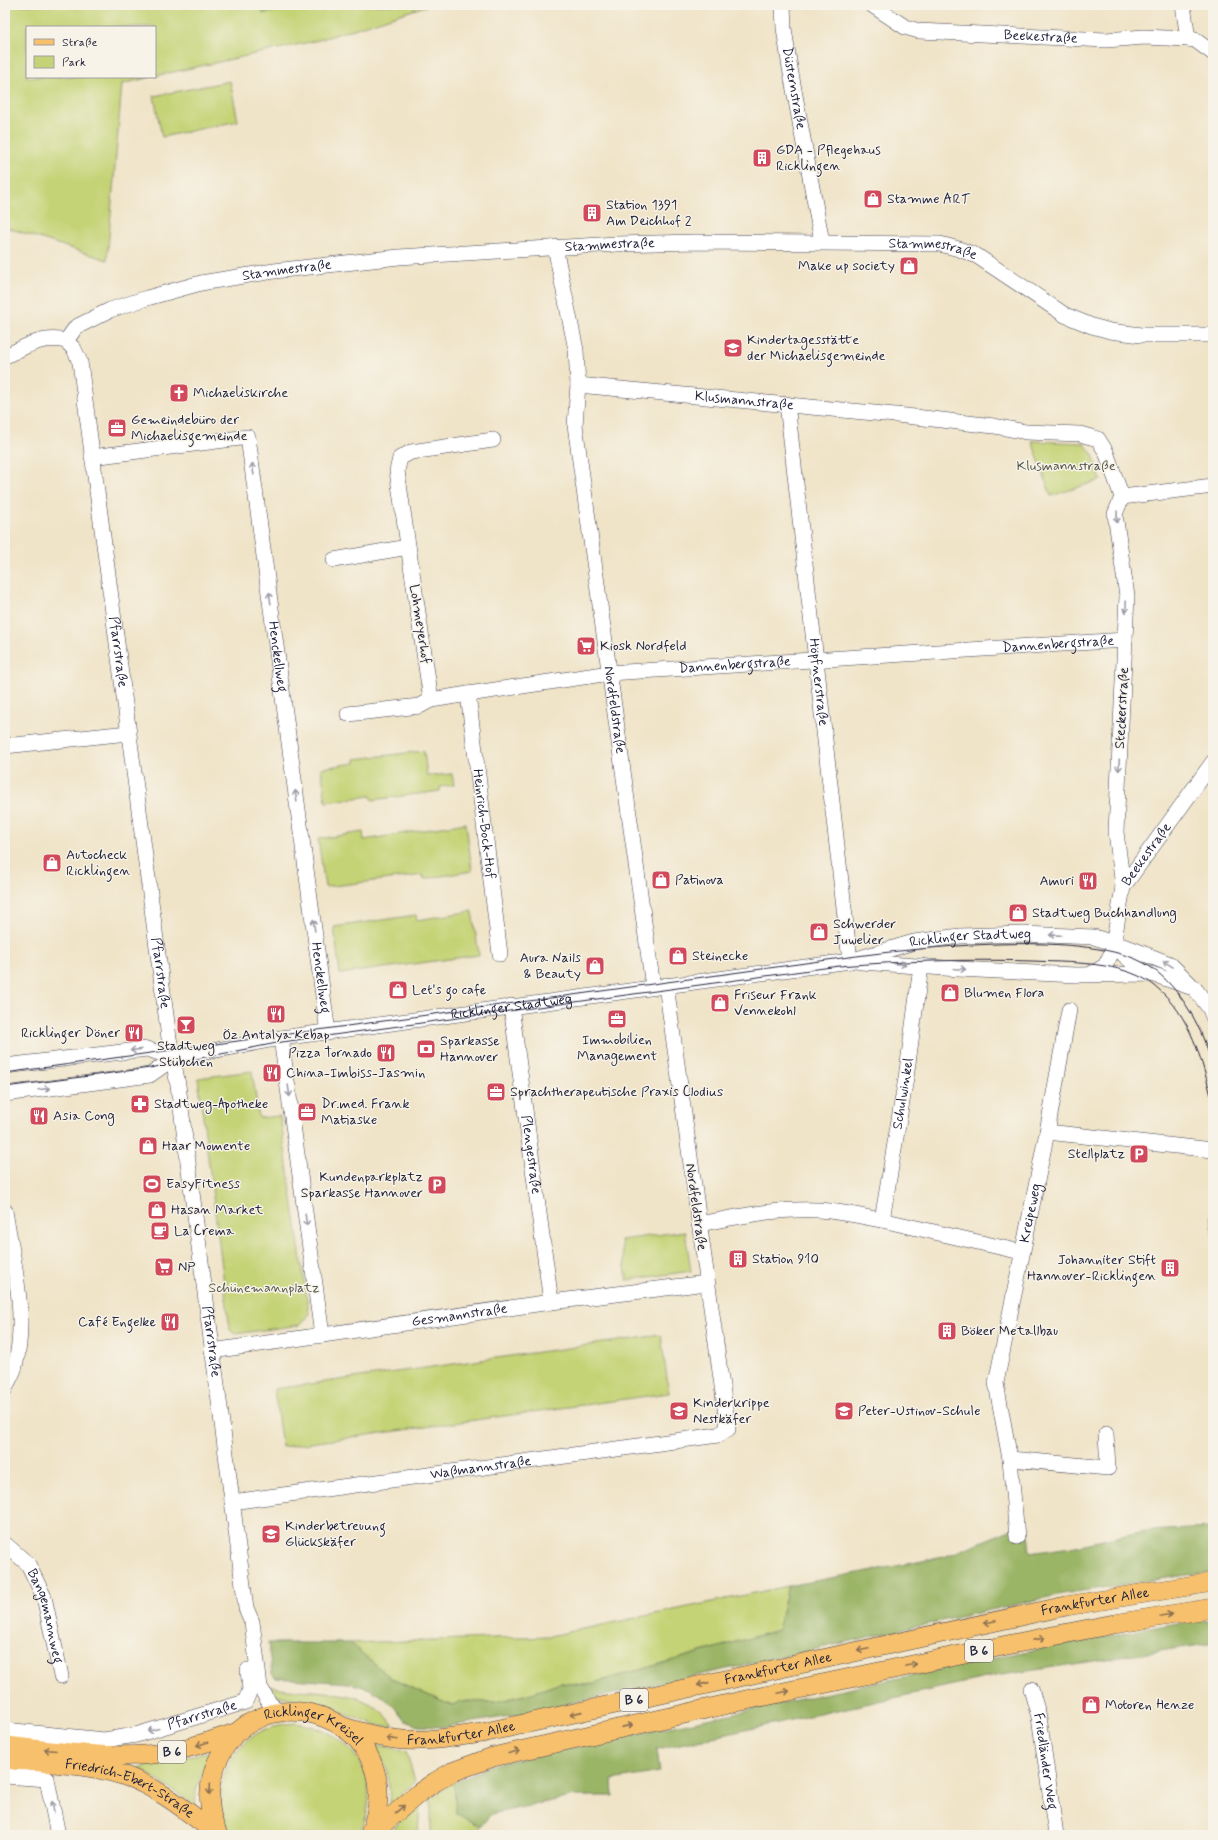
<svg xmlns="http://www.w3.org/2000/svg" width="1218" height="1840" font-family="Mynerve,sans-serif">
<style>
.green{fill:#c4d375;stroke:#737a58}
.forest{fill:#9bb566;stroke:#5e6c50}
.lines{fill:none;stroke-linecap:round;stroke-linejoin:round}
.minor-casing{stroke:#413f50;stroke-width:16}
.major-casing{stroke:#413f50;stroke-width:20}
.minor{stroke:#fff;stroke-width:15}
.major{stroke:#f7c06c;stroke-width:19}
.tram{stroke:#22223b;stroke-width:1}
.oneway{stroke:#9c9ca7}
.oneway2{stroke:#8c7154}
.labels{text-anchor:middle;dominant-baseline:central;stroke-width:3;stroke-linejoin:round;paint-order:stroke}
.shield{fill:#f7f3e8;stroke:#62616f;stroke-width:1}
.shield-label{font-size:13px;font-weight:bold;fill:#22223b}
.street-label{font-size:14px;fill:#22223b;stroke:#f7f3e8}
.poi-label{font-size:14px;fill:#22223b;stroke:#f7f3e8;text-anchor:start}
.park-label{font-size:14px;fill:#53574c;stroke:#f7f3e8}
</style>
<rect width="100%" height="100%" fill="#f7f3e8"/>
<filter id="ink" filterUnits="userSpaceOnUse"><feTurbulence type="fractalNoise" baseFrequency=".025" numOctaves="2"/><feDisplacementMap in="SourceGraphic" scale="8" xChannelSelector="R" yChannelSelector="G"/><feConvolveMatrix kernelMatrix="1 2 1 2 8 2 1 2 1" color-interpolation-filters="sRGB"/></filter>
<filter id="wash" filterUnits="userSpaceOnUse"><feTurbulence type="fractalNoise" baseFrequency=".012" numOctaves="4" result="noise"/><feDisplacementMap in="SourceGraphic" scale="16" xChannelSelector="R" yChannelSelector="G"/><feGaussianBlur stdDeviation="0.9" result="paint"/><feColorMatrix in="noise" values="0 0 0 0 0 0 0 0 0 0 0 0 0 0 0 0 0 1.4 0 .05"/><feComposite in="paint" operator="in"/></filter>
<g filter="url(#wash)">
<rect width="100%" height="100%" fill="#f0e4c8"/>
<g class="green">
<path d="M5,5H429L319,40L155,76V27H27V77H151L122,84L107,260L5,227Z"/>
<path d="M230,81L238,121L162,137L154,96Z"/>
<path d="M1032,441L1084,443L1093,455L1101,480L1051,496Z"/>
<path d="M424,751L427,776L452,774L454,785L440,787V791L372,800L371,796L326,802L321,768L355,763V759Z"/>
<path d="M466,823L472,871L424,879L423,875L325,887L318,839L363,832L364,840Z"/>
<path d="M472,911L479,955L340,974L334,927L416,915L417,920Z"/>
<path d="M252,1071L259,1118L280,1116L309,1314L300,1325L235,1334L230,1330L198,1078Z"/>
<path d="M685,1231L691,1271L627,1280L621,1240Z"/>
<path d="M661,1335L669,1393L282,1447L274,1389Z"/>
<path d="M788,1586L778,1630L587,1685L561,1683L532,1693L496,1702L461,1701L452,1706L392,1679L350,1643L550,1636Z"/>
<path d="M270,1686C314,1696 366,1683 394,1726L376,1725L322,1704L279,1696L271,1691L268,1687Z"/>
<path d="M296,1723C354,1731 386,1781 359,1835H230C209,1795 225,1744 269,1728C278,1724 287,1724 296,1723Z"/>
<path d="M378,1745L406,1751L415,1781L394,1803L390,1802L388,1772L377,1748Z"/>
<path d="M210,1751L196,1791L195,1805L139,1768Z"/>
<path d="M454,1782L456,1813L480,1827L473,1835H431V1799Z"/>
<path d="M420,1803L418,1835H388L400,1821Z"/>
</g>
<g class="forest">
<path d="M260,5H301L263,14Z"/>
<path d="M1208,1167H1213V1234Z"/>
<path d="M1027,1523L1030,1553L1071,1547L1144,1531L1213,1528V1571L1062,1594L704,1674L521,1714L444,1727L418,1726L404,1720L395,1708L387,1700L370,1689L350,1683L276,1678L272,1674L268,1643H350L392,1679L452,1706L460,1701L496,1702L532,1693L561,1683L587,1685L778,1630L788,1586L944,1557Z"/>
<path d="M1213,1620V1643L995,1676L657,1749L660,1772L612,1780L613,1796H575L491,1814L480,1827L456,1813L454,1782L492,1765L1002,1656L1177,1623Z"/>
</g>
</g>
<g filter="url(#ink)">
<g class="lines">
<g class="minor-casing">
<g id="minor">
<path id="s1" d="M783,5L784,28L790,68L822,242"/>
<path id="s2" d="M872,5L905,27L919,31L1106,40L1144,37L1188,39L1195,40L1213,53"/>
<path d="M1183,5L1188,39"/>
<path id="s3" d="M555,247L576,350L578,385L575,425L653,987"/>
<path id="s4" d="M66,341L74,349L80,362L169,1038L178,1085L246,1608L252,1622L260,1687L270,1704L281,1712"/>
<path id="s5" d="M66,341L76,327L110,310L147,298L201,283L274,271L399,257L617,244L695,242L940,244L959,249L977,256L1065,315L1092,326L1110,331L1141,335H1213"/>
<path d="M5,356C26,347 42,335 66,341"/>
<path id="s6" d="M578,385L906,416L994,426L1026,432L1080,434L1098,439L1106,452L1122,497L1115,514L1127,596L1116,832L1123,887"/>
<path id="s7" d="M787,404L850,961"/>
<path id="s8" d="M92,457L248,437L328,1033"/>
<path d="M1122,497L1213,486"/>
<path d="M334,560L408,547"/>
<path id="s9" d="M468,694L500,954"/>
<path d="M431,700L397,471L400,458L411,452L493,440"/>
<path id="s10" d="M348,714L420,706L431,700L468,694L610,673L1125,640"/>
<path d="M5,746L128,733"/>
<path d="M1114,944L1124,955L1146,974"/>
<path d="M861,962L958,969L1075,975L1152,974L1190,987"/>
<path id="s11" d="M1091,974L1105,966L1112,952L1123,887L1213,762"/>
<path id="s12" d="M511,1006L551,1302"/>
<path d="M281,1038L322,1335"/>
<path d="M5,1066L147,1049L174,1058"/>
<path id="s13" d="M5,1094L150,1075L174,1058L281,1038L850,961L914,942L960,936L1023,934L1094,937L1132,949L1170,964L1196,990L1210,1009L1213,1017"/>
<path d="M1047,1132L1069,1010"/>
<path d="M5,1211C13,1261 28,1316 15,1366C13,1374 8,1381 5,1389"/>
<path d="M882,1220L1021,1252"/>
<path id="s14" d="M699,1224C741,1216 786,1206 830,1211C847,1213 865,1217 882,1220L906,1078L921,966"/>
<path id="s15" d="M212,1351L551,1302L707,1283"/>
<path d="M1010,1459L1108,1468L1106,1434"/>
<path id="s16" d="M232,1502L718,1435L728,1429L666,985"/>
<path id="s17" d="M1017,1537L1010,1459L996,1383L1047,1132L1213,1150"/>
<path id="s18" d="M5,1544L28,1564L44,1597L61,1676"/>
<path id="s19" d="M1031,1689L1039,1717L1056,1835"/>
<path id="s20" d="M5,1730L104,1740L136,1735L245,1702L250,1690L248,1670"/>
<path d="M5,1776L47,1779"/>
<path d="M47,1779L58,1835"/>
</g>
</g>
<g class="major-casing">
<g id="major">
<path id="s21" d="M343,1727C358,1731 373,1736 388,1738C418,1744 452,1737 482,1733L1066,1606L1213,1582"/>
<path d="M5,1746C60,1751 118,1762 173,1751C195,1747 217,1739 238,1732"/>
<path id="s22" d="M5,1759C43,1763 85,1763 122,1775C157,1786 188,1812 217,1834"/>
<path id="s23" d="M218,1835C207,1811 207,1786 217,1762C258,1665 415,1718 370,1834"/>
<path d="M370,1835L419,1793L435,1782L452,1772L493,1757L746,1700L1012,1644L1114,1624L1213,1608"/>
</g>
</g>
<use href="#minor" class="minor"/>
<use href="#major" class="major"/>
<g class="tram">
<path d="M5,1073L849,957C918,948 1091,928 1149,966C1182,988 1205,1032 1213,1070"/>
<path d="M5,1087L150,1068L282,1042L839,966C904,961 968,959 1032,961C1056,962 1081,962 1105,966C1122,969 1142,975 1155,986C1192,1016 1201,1059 1213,1103"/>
</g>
</g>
<defs><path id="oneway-shaft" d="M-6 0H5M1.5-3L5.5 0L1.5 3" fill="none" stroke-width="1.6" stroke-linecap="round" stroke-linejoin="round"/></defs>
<g class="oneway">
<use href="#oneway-shaft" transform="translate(253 469) rotate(-98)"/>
<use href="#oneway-shaft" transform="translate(1117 517) rotate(91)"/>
<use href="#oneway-shaft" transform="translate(270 598) rotate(-98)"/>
<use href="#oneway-shaft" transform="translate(1126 607) rotate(92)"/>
<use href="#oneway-shaft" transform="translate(1119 765) rotate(93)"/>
<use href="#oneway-shaft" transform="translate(296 796) rotate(-98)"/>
<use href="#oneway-shaft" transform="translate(314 925) rotate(-98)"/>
<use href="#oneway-shaft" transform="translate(1055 935) rotate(-178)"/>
<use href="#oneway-shaft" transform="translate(900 964) rotate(4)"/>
<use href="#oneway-shaft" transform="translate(1168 964) rotate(-148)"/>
<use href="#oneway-shaft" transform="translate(960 969) rotate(3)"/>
<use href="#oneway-shaft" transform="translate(136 1050) rotate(173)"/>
<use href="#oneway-shaft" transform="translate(44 1089) rotate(-7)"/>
<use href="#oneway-shaft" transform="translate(289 1091) rotate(82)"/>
<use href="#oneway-shaft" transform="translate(306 1220) rotate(82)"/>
<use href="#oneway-shaft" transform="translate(153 1730) rotate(165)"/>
<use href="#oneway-shaft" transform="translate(53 1807) rotate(-100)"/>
</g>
<g class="oneway2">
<use href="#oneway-shaft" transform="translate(1166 1615) rotate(-9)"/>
<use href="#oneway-shaft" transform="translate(990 1622) rotate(168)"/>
<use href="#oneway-shaft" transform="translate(1039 1639) rotate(-11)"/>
<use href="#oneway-shaft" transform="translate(863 1650) rotate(168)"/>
<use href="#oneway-shaft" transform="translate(911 1665) rotate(-12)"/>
<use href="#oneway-shaft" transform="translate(703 1684) rotate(167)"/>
<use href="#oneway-shaft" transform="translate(784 1692) rotate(-12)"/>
<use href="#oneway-shaft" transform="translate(576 1713) rotate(167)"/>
<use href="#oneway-shaft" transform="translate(627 1726) rotate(-13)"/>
<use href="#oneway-shaft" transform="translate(392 1739) rotate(-173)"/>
<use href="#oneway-shaft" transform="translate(202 1744) rotate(163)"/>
<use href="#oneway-shaft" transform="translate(50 1750) rotate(-175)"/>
<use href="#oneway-shaft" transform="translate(514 1752) rotate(-14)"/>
<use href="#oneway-shaft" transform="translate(210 1789) rotate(95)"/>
<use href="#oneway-shaft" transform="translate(400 1809) rotate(-40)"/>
</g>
</g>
<defs>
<g id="building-square" transform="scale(1)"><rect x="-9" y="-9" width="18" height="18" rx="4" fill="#d1495b" stroke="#f7f3e8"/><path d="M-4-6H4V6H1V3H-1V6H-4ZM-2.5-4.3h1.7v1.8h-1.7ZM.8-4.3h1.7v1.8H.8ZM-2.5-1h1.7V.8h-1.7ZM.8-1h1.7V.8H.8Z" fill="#fff"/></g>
<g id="shop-square" transform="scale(1)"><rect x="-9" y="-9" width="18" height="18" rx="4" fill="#d1495b" stroke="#f7f3e8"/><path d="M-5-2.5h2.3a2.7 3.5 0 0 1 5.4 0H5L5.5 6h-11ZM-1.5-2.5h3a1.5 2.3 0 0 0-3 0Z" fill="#fff"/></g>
<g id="school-square" transform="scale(1)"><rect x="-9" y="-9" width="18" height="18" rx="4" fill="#d1495b" stroke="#f7f3e8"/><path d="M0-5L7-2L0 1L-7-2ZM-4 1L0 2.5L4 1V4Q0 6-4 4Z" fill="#fff"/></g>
<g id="church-square" transform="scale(1)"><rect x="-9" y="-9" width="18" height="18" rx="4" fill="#d1495b" stroke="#f7f3e8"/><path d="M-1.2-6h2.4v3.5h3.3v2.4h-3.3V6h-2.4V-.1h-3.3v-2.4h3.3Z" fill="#fff"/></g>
<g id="office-square" transform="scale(1)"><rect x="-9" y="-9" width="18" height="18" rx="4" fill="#d1495b" stroke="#f7f3e8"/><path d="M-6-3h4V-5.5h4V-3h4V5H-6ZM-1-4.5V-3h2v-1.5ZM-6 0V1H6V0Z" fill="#fff"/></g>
<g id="supermarket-square" transform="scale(1)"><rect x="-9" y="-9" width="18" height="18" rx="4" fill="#d1495b" stroke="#f7f3e8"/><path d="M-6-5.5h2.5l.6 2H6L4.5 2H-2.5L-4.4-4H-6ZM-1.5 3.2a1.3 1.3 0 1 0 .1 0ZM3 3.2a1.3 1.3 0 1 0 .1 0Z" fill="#fff"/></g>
<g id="restaurant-square" transform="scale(1)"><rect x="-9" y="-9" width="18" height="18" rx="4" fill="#d1495b" stroke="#f7f3e8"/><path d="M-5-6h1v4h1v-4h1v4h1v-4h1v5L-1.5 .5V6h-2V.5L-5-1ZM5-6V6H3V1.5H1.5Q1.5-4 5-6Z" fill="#fff"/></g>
<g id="bar-square" transform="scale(1)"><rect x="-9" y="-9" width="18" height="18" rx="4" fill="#d1495b" stroke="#f7f3e8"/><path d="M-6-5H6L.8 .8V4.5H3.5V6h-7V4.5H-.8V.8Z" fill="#fff"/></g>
<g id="bank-square" transform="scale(1)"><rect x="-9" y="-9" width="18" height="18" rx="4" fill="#d1495b" stroke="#f7f3e8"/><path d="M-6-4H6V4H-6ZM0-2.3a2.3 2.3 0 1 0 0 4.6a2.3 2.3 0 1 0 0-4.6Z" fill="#fff"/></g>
<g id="pharmacy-square" transform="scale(1)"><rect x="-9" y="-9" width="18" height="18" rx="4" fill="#d1495b" stroke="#f7f3e8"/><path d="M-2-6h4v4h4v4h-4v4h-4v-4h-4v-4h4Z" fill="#fff"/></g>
<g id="parking-square" transform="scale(1)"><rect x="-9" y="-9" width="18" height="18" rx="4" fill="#d1495b" stroke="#f7f3e8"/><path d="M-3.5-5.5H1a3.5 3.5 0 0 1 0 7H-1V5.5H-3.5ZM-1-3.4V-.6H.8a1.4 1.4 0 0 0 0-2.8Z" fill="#fff"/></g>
<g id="stadium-square" transform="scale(1)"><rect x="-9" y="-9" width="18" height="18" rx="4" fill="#d1495b" stroke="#f7f3e8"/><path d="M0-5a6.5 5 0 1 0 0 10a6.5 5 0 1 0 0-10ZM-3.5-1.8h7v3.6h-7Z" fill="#fff"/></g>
<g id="cafe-square" transform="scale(1)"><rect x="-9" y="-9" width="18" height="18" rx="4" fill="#d1495b" stroke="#f7f3e8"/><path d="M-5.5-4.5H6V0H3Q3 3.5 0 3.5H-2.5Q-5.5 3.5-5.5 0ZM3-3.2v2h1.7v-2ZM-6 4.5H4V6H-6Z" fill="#fff"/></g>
</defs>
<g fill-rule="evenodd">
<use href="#building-square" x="762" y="158"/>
<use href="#shop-square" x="873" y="199"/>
<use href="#building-square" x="592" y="213"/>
<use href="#shop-square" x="909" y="266"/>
<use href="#school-square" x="733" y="348"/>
<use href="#church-square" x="179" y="393"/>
<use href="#office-square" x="117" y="428"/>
<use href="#supermarket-square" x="586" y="646"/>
<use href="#shop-square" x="52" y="863"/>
<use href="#shop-square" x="661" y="880"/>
<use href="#restaurant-square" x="1088" y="881"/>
<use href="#shop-square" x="1018" y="913"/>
<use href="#shop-square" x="819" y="932"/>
<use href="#shop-square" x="678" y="956"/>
<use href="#shop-square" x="595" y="966"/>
<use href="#shop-square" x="398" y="990"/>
<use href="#shop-square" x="950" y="993"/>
<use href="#shop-square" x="720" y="1003"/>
<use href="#restaurant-square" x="276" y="1014"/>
<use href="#office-square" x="617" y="1019"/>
<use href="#bar-square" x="186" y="1025"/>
<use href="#restaurant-square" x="134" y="1033"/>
<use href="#bank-square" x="426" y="1049"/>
<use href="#restaurant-square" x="386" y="1053"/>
<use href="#restaurant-square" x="272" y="1073"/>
<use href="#office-square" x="496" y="1092"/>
<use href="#pharmacy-square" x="140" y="1104"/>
<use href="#office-square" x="307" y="1112"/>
<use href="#restaurant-square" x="39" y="1116"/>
<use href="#shop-square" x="148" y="1146"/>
<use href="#parking-square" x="1139" y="1154"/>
<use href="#stadium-square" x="152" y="1184"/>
<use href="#parking-square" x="437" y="1185"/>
<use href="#shop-square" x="157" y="1210"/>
<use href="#cafe-square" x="160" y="1231"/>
<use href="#building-square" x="738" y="1259"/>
<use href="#supermarket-square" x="164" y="1267"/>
<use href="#building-square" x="1170" y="1268"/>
<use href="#restaurant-square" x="170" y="1322"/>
<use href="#building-square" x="947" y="1331"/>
<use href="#school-square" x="679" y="1411"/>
<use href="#school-square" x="844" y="1411"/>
<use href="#school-square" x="271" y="1534"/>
<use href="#shop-square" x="1091" y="1705"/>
</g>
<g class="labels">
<g class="shield">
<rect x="965" y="1640" width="28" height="22" rx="3"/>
<rect x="620" y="1689" width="28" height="22" rx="3"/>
<rect x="158" y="1741" width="28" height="22" rx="3"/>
</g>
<g class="shield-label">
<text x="979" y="1651">B 6</text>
<text x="634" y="1700">B 6</text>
<text x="172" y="1752">B 6</text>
</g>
<g class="street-label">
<text stroke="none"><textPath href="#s2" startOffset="176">Beekestraße</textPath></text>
<text stroke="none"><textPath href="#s1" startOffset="84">Düsternstraße</textPath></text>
<text stroke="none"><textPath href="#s5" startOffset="561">Stammestraße</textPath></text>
<text stroke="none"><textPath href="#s5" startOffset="885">Stammestraße</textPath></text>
<text stroke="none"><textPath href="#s5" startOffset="237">Stammestraße</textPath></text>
<text stroke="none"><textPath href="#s6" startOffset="167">Klusmannstraße</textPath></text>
<text transform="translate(420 624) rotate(81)">Lohmeyerhof</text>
<text stroke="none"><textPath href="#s10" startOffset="715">Dannenbergstraße</textPath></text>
<text stroke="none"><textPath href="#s4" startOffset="318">Pfarrstraße</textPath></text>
<text stroke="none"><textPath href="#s8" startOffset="379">Henckellweg</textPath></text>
<text stroke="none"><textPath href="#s10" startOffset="391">Dannenbergstraße</textPath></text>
<text stroke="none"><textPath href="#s7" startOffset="280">Höpfnerstraße</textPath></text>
<text transform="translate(1122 708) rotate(-87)">Steckerstraße</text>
<text stroke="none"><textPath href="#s3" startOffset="468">Nordfeldstraße</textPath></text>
<text stroke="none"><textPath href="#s9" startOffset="131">Heinrich-Bock-Hof</textPath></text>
<text stroke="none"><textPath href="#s11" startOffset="138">Beekestraße</textPath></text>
<text stroke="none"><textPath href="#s13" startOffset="982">Ricklinger Stadtweg</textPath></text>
<text stroke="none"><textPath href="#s4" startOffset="642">Pfarrstraße</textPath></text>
<text stroke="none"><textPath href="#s8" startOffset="703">Henckellweg</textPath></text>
<text stroke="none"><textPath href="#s13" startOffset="517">Ricklinger Stadtweg</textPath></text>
<text stroke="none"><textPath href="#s14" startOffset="313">Schulwinkel</textPath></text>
<text stroke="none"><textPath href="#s12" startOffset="150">Plengestraße</textPath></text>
<text transform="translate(696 1207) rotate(82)">Nordfeldstraße</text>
<text stroke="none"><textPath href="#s17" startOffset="329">Kreipeweg</textPath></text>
<text stroke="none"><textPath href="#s15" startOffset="250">Gesmannstraße</textPath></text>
<text stroke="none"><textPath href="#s4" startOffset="1014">Pfarrstraße</textPath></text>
<text stroke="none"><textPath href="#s16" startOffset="251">Waßmannstraße</textPath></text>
<text stroke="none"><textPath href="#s21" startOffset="768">Frankfurter Allee</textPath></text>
<text stroke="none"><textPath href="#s18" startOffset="86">Bangemannweg</textPath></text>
<text stroke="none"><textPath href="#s21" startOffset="444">Frankfurter Allee</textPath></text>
<text stroke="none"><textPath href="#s20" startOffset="201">Pfarrstraße</textPath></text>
<text stroke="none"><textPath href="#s21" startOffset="120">Frankfurter Allee</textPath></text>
<text stroke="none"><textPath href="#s23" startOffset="196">Ricklinger Kreisel</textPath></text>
<text stroke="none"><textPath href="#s19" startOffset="74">Friedländer Weg</textPath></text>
<text stroke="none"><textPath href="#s22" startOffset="130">Friedrich-Ebert-Straße</textPath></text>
</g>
<g class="poi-label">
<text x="776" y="150">GDA - Pflegehaus<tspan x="776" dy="16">Ricklingen</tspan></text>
<text x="887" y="199">Stamme ART</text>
<text x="606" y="205">Station 1391<tspan x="606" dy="16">Am Deichhof 2</tspan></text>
<text x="895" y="266" text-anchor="end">Make up society</text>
<text x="747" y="340">Kindertagesstätte<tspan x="747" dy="16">der Michaelisgemeinde</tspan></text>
<text x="193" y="393">Michaeliskirche</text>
<text x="131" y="420">Gemeindebüro der<tspan x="131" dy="16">Michaelisgemeinde</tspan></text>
<text x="600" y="646">Kiosk Nordfeld</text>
<text x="66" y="855">Autocheck<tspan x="66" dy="16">Ricklingen</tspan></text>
<text x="675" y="880">Patinova</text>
<text x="1074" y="881" text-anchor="end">Amuri</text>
<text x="1032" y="913">Stadtweg Buchhandlung</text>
<text x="833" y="924">Schwerder<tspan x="833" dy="16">Juwelier</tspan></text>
<text x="692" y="956">Steinecke</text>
<text x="581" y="958" text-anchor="end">Aura Nails<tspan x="581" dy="16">&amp; Beauty</tspan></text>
<text x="412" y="990">Let's go cafe</text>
<text x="964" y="993">Blumen Flora</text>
<text x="734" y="995">Friseur Frank<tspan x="734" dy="16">Vennekohl</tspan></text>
<text x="120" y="1033" text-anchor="end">Ricklinger Döner</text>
<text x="276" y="1035" text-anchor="middle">Öz Antalya Kebap</text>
<text x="617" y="1040" text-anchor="middle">Immobilien<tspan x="617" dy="16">Management</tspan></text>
<text x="440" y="1041">Sparkasse<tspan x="440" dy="16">Hannover</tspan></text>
<text x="186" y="1046" text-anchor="middle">Stadtweg<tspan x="186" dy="16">Stübchen</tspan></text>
<text x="372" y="1053" text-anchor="end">Pizza Tornado</text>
<text x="286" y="1073">China-Imbiss-Jasmin</text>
<text x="510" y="1092">Sprachtherapeutische Praxis Clodius</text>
<text x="154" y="1104">Stadtweg-Apotheke</text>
<text x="321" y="1104">Dr.med. Frank<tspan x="321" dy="16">Matiaske</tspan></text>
<text x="53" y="1116">Asia Cong</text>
<text x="162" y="1146">Haar Momente</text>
<text x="1125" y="1154" text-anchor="end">Stellplatz</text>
<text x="423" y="1177" text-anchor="end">Kundenparkplatz<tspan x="423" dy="16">Sparkasse Hannover</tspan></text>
<text x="166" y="1184">EasyFitness</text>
<text x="171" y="1210">Hasan Market</text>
<text x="174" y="1231">La Crema</text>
<text x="752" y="1259">Station 910</text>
<text x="1156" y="1260" text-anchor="end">Johanniter Stift<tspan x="1156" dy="16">Hannover-Ricklingen</tspan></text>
<text x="178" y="1267">NP</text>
<text x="156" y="1322" text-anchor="end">Café Engelke</text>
<text x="961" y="1331">Böker Metallbau</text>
<text x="693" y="1403">Kinderkrippe<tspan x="693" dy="16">Nestkäfer</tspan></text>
<text x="858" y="1411">Peter-Ustinov-Schule</text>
<text x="285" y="1526">Kinderbetreuung<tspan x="285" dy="16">Glückskäfer</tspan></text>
<text x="1105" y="1705">Motoren Henze</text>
</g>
<g class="park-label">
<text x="1066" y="466">Klusmannstraße</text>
<text x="264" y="1288">Schünemannplatz</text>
</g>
</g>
<rect width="1218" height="1840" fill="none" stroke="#f7f3e8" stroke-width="20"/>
<rect x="26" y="26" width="130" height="52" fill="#f7f3e8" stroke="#a29fa3"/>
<rect x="34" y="39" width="20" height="6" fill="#f7c06c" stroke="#a29fa3"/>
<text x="62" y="46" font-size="12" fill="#22223b">Straße</text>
<rect x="34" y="56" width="20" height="12" fill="#c4d375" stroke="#a29fa3"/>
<text x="62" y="66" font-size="12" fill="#22223b">Park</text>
</svg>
